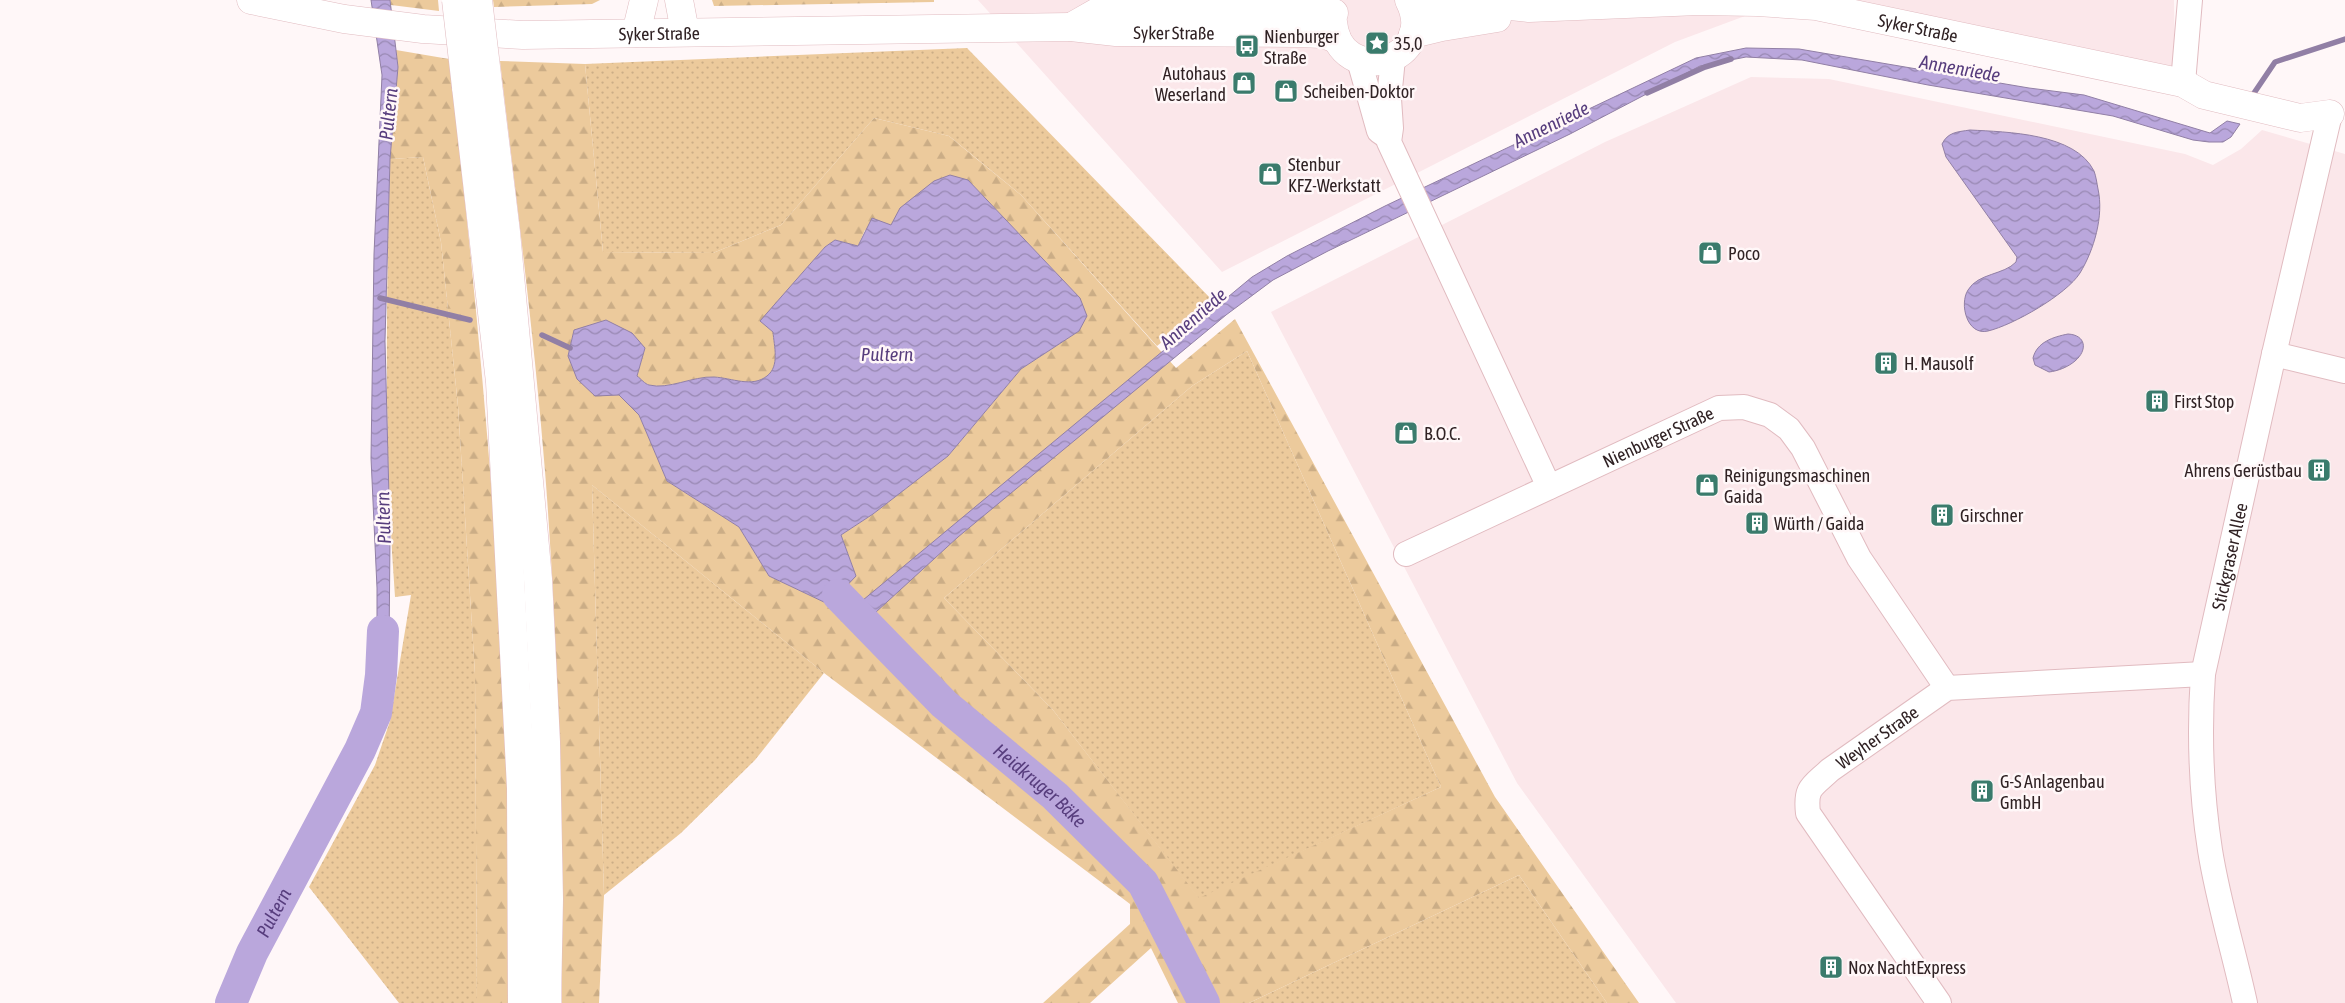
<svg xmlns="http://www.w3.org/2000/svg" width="2345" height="1003" font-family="'Asap Condensed',sans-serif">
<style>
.built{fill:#fbe7ea}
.grass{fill:url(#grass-dots)}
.forest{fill:url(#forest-firs);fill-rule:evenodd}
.water{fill:url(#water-waves);stroke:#917fa5}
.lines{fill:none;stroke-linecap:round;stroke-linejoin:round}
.stream{stroke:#917fa5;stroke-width:5.5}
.river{stroke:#baa7dc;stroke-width:32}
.minor-casing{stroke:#e1bbc0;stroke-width:26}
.major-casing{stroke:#e1bbc0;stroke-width:29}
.highway-casing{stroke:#e1bbc0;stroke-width:29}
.minor{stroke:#fff;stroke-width:24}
.major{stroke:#fff;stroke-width:28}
.highway{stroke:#fff;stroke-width:28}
.highway-bridge-casing{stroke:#e1bbc0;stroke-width:29;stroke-linecap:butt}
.highway-bridge{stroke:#fff;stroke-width:28}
.labels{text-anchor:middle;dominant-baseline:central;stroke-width:5;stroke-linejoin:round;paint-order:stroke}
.street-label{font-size:18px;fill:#302224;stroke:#fff7f8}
.poi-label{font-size:18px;fill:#302224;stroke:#fff7f8;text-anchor:start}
.water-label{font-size:19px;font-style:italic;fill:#573d7d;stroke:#fff7f8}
</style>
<defs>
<pattern id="grass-dots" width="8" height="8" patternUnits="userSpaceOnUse" patternTransform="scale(1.25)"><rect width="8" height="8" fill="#ecca9c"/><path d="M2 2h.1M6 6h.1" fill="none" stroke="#cbad86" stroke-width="1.8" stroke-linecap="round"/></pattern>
<pattern id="forest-firs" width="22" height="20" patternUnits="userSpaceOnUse" patternTransform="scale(1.25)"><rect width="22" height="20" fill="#ecca9c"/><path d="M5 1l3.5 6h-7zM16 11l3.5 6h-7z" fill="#cbad86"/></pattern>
<pattern id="water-waves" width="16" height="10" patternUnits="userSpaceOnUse" patternTransform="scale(1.25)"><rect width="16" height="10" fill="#baa7dc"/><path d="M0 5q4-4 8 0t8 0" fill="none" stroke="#9888b2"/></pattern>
</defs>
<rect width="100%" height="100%" fill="#fff7f8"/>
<g class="built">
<path d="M978,0H1788L1675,42L1222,272Z"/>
<path d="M1824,0H2174L2175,72Z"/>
<path d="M1751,77L1829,79L2185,154L2213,165L2241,149L2262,130L2345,154V1003H1676L1517,783L1271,312L1605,142Z"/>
</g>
<g class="grass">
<path d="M967,48L1213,301L1157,346L1021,195L949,136L874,118L781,225L713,253L603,252L585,64Z"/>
<path d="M423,157L441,242L458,406L475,674L477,1003H399L309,887L375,765L390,721L411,595L395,597C384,450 386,305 390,159Z"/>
<path d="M1247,351L1441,787L1199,899L1053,710L944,598L1192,386Z"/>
<path d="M592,485L824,673L755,760L681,833L604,895Z"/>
<path d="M1519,875L1607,1003H1249Z"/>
</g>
<g class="forest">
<path d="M390,0H438L439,11L391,5Z"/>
<path d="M493,0H600L592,4L494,7Z"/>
<path d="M712,0H934V2L714,6Z"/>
<path d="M396,50L449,59C477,296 498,532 509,770C512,847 510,926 510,1003H477L475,674L458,406L441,242L423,157L390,159L398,67Z"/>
<path d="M500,61L585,64L603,252L713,253L781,225L874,118L949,136L978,160L1021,195L1176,368L1235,319L1495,797L1639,1003H1607L1519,875L1249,1003H1208L1162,912L1155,915L1202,1003H1178L1151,948L1090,1003H1043L1130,924V904L824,673L592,485L604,895L599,1003H562C562,825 559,649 545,471C534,334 516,197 500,61ZM968,180L1080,298L1079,331L1021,369L948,456L873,514L841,535L856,576L826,603L769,576L739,527L667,481L639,415L619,395L568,356L574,330L645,348L637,376C641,379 645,384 649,385C668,390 693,376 714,377C732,378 752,388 767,376C780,366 774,346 773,332L761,321L825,247L835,240L858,246L865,230L891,225ZM1247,351L1441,787L1199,898L1053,710L944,598L1192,386Z"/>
</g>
<g class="water">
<path d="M371,0H390L398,67L390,159L385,341L390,536L389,651L381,675L377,653V588L371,458L374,254L382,75Z"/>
<path d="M1746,48L1799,49L2029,88L2084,95L2210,133L2227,121L2240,124L2231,137L2223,142H2209L2193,140L2113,116L1928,85L1802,60L1746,57L1700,66L1570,134L1328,251L1273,280L1226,315L958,537L864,623L851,610L1252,277L1287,256L1385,206L1696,58Z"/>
<path d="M1970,130C2007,132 2075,133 2094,171C2096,176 2097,184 2098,189C2104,216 2094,250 2080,273C2066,295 2013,325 1988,331C1967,336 1959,304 1968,290C1978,273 2004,275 2016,262L2017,257L1946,157L1942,144C1948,132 1957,132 1970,130Z"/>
<path d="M950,175L968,180L1080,298L1087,316L1079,331L1021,369L948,456L873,514L841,535L856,576L838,595L826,603L769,576L739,527L667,481L639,415L619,395L595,396L577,379L568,356L574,330L606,320L632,333L645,348L637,376C641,379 645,384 649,385C668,390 693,376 714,377C732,378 752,388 767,376C780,366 774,346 773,332L760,321L825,247L835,240L858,246L872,218L891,225L900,208L934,181Z"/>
<path d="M2068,334C2086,335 2088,350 2075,361C2068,367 2058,371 2049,372L2035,365L2033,358C2037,342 2053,337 2068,334Z"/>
</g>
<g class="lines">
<g class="stream">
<path d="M1647,93L1705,67L1731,59"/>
<path d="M2250,99L2275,62L2345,39"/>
<path d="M380,298L470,320"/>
<path d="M542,335L570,348"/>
</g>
<g class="river">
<path id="s1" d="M838,595L944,704L1055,796L1143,883L1204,1003"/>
<path id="s2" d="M231,1003L252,953L360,750L376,713L381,675L383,631"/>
</g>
<g class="minor-casing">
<g id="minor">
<path d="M1393,58L1389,99L1391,128L1389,142L1549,487"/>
<path d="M1359,60L1379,131L1389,138"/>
<path d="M2183,83L2190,0"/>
<path d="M2274,354L2345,371"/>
<path id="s3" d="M1406,554L1719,408L1744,407L1770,415L1789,429L1803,448L1859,558L1947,688"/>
<path id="s4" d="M1939,1003L1808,813C1805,787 1812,787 1830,770L1947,688L2203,674"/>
<path id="s5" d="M2245,1003C2234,952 2218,901 2210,850C2201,792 2199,732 2203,674L2274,354L2330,114"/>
</g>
</g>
<g class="major-casing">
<g id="major">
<path id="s6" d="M251,0L344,19L423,29L523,35L1071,27L1116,32L1300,33L1322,34L1337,39"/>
<path id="s7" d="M1410,1L1440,5L1492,4L1529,8L1698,1L1757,2L1816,6L2183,83L2204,95L2300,118L2330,114"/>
<path d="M1333,22C1339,90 1441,62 1409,0"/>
<path d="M1071,27L1099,11L1334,13"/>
<path d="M1413,34L1442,27L1497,18"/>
</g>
</g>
<g class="highway-casing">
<g id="highway">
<path d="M679,0L685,32"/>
<path d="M636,33L644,0"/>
<path d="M466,87L500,382L521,788L522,1003"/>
<path d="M489,92L506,232L538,579L546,742L549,899L547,1003"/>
</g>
</g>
<use href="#minor" class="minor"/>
<use href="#major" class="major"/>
<use href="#highway" class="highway"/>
<g class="highway-bridge-casing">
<g id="highway-bridge">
<path d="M456,0L466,87"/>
<path d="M478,0L489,92"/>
</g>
</g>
<use href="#highway-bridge" class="highway-bridge"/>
</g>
<defs>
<g id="sight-square" transform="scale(1.25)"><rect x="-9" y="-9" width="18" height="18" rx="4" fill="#3a7b6c" stroke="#fff7f8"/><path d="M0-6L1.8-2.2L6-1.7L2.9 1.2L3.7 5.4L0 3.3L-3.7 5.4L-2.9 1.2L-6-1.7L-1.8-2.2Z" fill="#fff"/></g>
<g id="bus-square" transform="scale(1.25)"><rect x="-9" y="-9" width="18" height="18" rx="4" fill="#3a7b6c" stroke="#fff7f8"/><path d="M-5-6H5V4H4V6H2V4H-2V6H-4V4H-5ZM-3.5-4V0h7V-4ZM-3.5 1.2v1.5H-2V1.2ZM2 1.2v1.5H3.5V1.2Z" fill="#fff"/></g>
<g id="shop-square" transform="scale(1.25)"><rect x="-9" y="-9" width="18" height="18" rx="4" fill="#3a7b6c" stroke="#fff7f8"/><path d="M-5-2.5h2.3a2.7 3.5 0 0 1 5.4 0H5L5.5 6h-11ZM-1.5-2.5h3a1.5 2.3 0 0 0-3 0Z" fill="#fff"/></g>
<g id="building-square" transform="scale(1.25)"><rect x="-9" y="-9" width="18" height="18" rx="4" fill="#3a7b6c" stroke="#fff7f8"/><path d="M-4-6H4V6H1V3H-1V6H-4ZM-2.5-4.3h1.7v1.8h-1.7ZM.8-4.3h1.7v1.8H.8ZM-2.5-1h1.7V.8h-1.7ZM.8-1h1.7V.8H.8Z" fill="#fff"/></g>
</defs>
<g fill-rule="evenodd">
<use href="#sight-square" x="1377" y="43"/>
<use href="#bus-square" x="1247" y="46"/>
<use href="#shop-square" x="1244" y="83"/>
<use href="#shop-square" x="1286" y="91"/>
<use href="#shop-square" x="1270" y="174"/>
<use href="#shop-square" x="1710" y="253"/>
<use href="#building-square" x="1886" y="363"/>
<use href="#building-square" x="2157" y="401"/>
<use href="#shop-square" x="1406" y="433"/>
<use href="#building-square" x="2319" y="470"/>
<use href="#shop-square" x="1707" y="485"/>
<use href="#building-square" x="1942" y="515"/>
<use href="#building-square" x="1757" y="523"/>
<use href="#building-square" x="1982" y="791"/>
<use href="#building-square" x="1831" y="967"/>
</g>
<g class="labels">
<g class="street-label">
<text stroke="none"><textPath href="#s7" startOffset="511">Syker Straße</textPath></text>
<text stroke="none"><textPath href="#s6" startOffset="926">Syker Straße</textPath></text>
<text stroke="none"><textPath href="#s6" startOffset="411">Syker Straße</textPath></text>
<text stroke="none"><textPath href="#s3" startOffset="278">Nienburger Straße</textPath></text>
<text stroke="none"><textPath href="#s5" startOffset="454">Stickgraser Allee</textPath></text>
<text stroke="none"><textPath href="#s4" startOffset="340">Weyher Straße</textPath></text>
</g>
<g class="poi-label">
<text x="1264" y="36">Nienburger<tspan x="1264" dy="21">Straße</tspan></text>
<text x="1394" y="43">35,0</text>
<text x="1226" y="73" text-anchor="end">Autohaus<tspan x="1226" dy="21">Weserland</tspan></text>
<text x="1304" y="91">Scheiben-Doktor</text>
<text x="1288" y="164">Stenbur<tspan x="1288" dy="21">KFZ-Werkstatt</tspan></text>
<text x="1728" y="253">Poco</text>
<text x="1904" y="363">H. Mausolf</text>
<text x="2174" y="401">First Stop</text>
<text x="1424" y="433">B.O.C.</text>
<text x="2302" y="470" text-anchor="end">Ahrens Gerüstbau</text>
<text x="1724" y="475">Reinigungsmaschinen<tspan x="1724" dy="21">Gaida</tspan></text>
<text x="1960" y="515">Girschner</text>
<text x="1774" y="523">Würth / Gaida</text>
<text x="2000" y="781">G-S Anlagenbau<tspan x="2000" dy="21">GmbH</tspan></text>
<text x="1848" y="967">Nox NachtExpress</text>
</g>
<g class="water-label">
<text transform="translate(1960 68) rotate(10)">Annenriede</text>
<text transform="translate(388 114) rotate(-84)">Pultern</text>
<text transform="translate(1551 124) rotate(-26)">Annenriede</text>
<text transform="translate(1193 318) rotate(-41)">Annenriede</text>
<text x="887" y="354">Pultern</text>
<text transform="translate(383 518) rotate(-92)">Pultern</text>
<text stroke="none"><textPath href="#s1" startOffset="278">Heidkruger Bäke</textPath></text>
<text stroke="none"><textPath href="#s2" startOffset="100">Pultern</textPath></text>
</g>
</g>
</svg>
